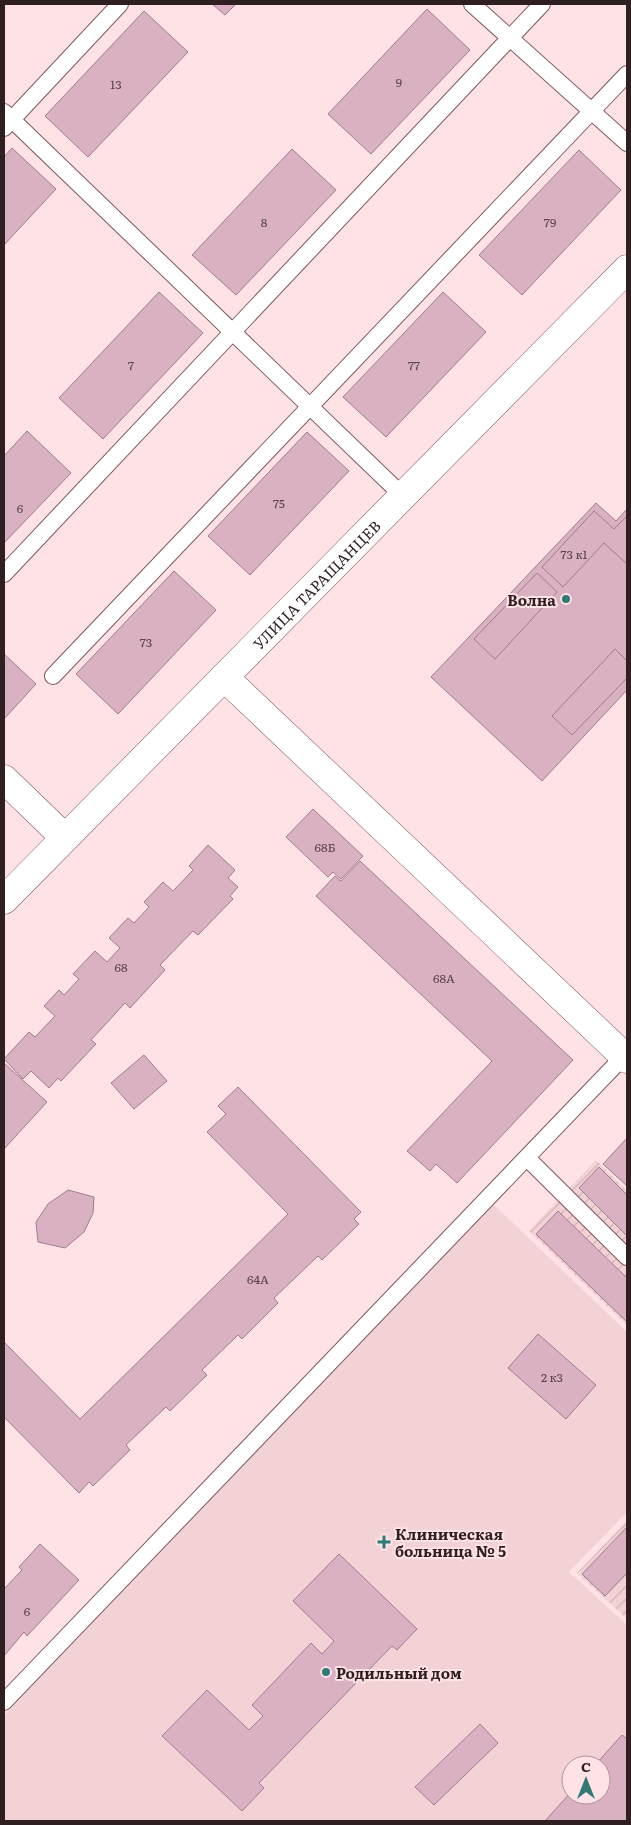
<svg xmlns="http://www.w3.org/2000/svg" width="631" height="1825" font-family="Literata,serif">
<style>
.built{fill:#f3d2d5;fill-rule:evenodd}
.industrial{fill:url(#industrial-furrows)}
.building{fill:#d9b1c2;stroke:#a27c8d}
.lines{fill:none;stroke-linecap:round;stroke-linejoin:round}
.lane-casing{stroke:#7e575c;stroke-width:18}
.street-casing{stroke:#7e575c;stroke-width:29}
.secondary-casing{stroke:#7e575c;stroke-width:29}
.lane{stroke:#fff;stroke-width:16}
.street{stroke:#fff;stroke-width:28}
.secondary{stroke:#fff;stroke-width:28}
.poi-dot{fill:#317975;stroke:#fee2e5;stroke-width:2}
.labels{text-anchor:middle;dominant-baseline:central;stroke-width:4;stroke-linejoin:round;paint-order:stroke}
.number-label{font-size:12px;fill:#5a4449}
.street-label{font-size:15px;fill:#301f21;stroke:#fee2e5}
.poi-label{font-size:15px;font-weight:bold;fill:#301f21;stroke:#fee2e5;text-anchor:start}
</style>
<defs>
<pattern id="industrial-furrows" width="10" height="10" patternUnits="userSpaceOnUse" patternTransform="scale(1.25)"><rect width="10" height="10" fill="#f3d2d5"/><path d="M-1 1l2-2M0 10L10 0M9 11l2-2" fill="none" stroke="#d1b4b7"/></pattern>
</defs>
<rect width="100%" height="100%" fill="#fee2e5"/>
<path class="built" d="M493,1204L627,1332V1512L569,1572L627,1625V1821H4V1716ZM571,1765H601V1795H571Z"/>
<g class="industrial">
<path d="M596,1160L627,1191V1325L529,1231Z"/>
<path d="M627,1521V1619L577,1573Z"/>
</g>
<g class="building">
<path d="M212,4H236L225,15Z"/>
<path d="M427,9L470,50L371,154L328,114Z"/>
<path d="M144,11L188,52L88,157L45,116Z"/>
<path d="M12,148L56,189L4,245V157Z"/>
<path d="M292,149L336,190L236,295L192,255Z"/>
<path d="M579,150L621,190L522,295L479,255Z"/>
<path d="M159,292L203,333L103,439L59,398Z"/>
<path d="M443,292L486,332L386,437L343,397Z"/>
<path d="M27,431L71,473L4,543V456Z"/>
<path d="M307,432L349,471L250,575L208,536Z"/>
<path d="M596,503L616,521L627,509V690L542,781L431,677Z"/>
<path d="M594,511L614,529L626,517L627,518V564L604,543L563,587L542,567Z"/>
<path d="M174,571L216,610L118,714L76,674Z"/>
<path d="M537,573L557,592L495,659L474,639Z"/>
<path d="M615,649L627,661V678L572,735L552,716Z"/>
<path d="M4,654L36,684L4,719Z"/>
<path d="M313,809L363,856L341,879L333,872L328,877L286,837Z"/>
<path d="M208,845L235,870L228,878L238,887L230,896L233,899L198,935L193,931L160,965L165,970L130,1008L125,1003L91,1040L96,1044L61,1081L58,1078L49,1088L31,1071L23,1079L4,1059L29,1032L35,1037L55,1016L44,1006L59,990L64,995L79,979L73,974L95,951L107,962L120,948L109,938L128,918L134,923L149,907L144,902L163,882L173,891L193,870L189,866Z"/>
<path d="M360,861L573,1060L457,1183L436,1164L430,1171L407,1151L492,1061L316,896L335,876L341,881Z"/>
<path d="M144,1055L167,1081L134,1109L111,1083Z"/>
<path d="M4,1063L47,1102L4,1149Z"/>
<path d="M238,1087L361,1212L354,1219L359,1224L322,1260L318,1256L274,1298L278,1303L242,1339L238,1335L202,1370L207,1375L170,1411L166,1407L126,1445L130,1450L93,1486L89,1482L79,1493L4,1417V1342L80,1419L288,1214L207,1132L226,1114L218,1106Z"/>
<path d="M627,1138V1186L603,1164Z"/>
<path d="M599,1167L627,1195V1236L579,1188Z"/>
<path d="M68,1190L94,1197L93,1213L84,1232L65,1248L38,1242L36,1222L48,1204Z"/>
<path d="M558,1211L627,1278V1322L536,1234Z"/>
<path d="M538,1334L596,1385L566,1419L508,1368Z"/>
<path d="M627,1527V1573L605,1596L582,1574Z"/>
<path d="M40,1544L79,1580L27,1636L24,1632L4,1656V1589L22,1570L19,1567Z"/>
<path d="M339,1554L417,1629L397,1650L392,1646L259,1783L264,1788L242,1811L162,1736L207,1690L249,1730L263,1716L252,1705L311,1643L322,1654L334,1641L293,1601Z"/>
<path d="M480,1724L498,1743L434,1805L415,1787Z"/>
<path d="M622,1735L627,1739V1821H545L571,1792V1795H601V1765H595Z"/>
</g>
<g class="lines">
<g class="lane-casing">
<g id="lane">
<path d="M472,4L627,143"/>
<path d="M4,112L404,497"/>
<path d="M4,128L120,4"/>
<path d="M4,574L542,4"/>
<path d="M53,676L627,74"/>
<path d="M527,1158L627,1257"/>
<path d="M4,1702L624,1056"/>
</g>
</g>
<g class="street-casing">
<g id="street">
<path d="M224,677L627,1059"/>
<path d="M4,779L64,837"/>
</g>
</g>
<g class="secondary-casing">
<g id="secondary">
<path id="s1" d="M4,900L627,269"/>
</g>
</g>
<use href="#lane" class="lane"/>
<use href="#street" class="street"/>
<use href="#secondary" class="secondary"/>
</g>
<g class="poi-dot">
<circle cx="566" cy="599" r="5"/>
<path d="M381.5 1534.5h5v5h5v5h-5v5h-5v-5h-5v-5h5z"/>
<circle cx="326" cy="1672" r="5"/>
</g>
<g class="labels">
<g class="number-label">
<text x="399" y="82">9</text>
<text x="116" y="84">13</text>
<text x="264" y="222">8</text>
<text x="550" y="222">79</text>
<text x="131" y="365">7</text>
<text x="414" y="365">77</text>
<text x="279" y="503">75</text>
<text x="20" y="508">6</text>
<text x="574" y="554">73 к1</text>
<text x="146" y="642">73</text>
<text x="325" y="847">68Б</text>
<text x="121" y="967">68</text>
<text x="444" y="978">68А</text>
<text x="258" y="1279">64А</text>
<text x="552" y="1377">2 к3</text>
<text x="27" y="1611">6</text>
</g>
<g class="street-label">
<text stroke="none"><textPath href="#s1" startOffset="444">УЛИЦА ТАРАЩАНЦЕВ</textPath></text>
</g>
<g class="poi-label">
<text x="556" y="599" text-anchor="end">Волна</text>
<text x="395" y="1533">Клиническая<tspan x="395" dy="17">больница № 5</tspan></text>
<text x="336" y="1672">Родильный дом</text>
</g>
</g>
<rect width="631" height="1825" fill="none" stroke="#301f21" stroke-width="10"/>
<g transform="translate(586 1780)"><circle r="24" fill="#fee2e5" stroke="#ac9497"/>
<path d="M0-4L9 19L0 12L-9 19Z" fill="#317975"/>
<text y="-8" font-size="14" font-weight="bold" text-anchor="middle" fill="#301f21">С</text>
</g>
</svg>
